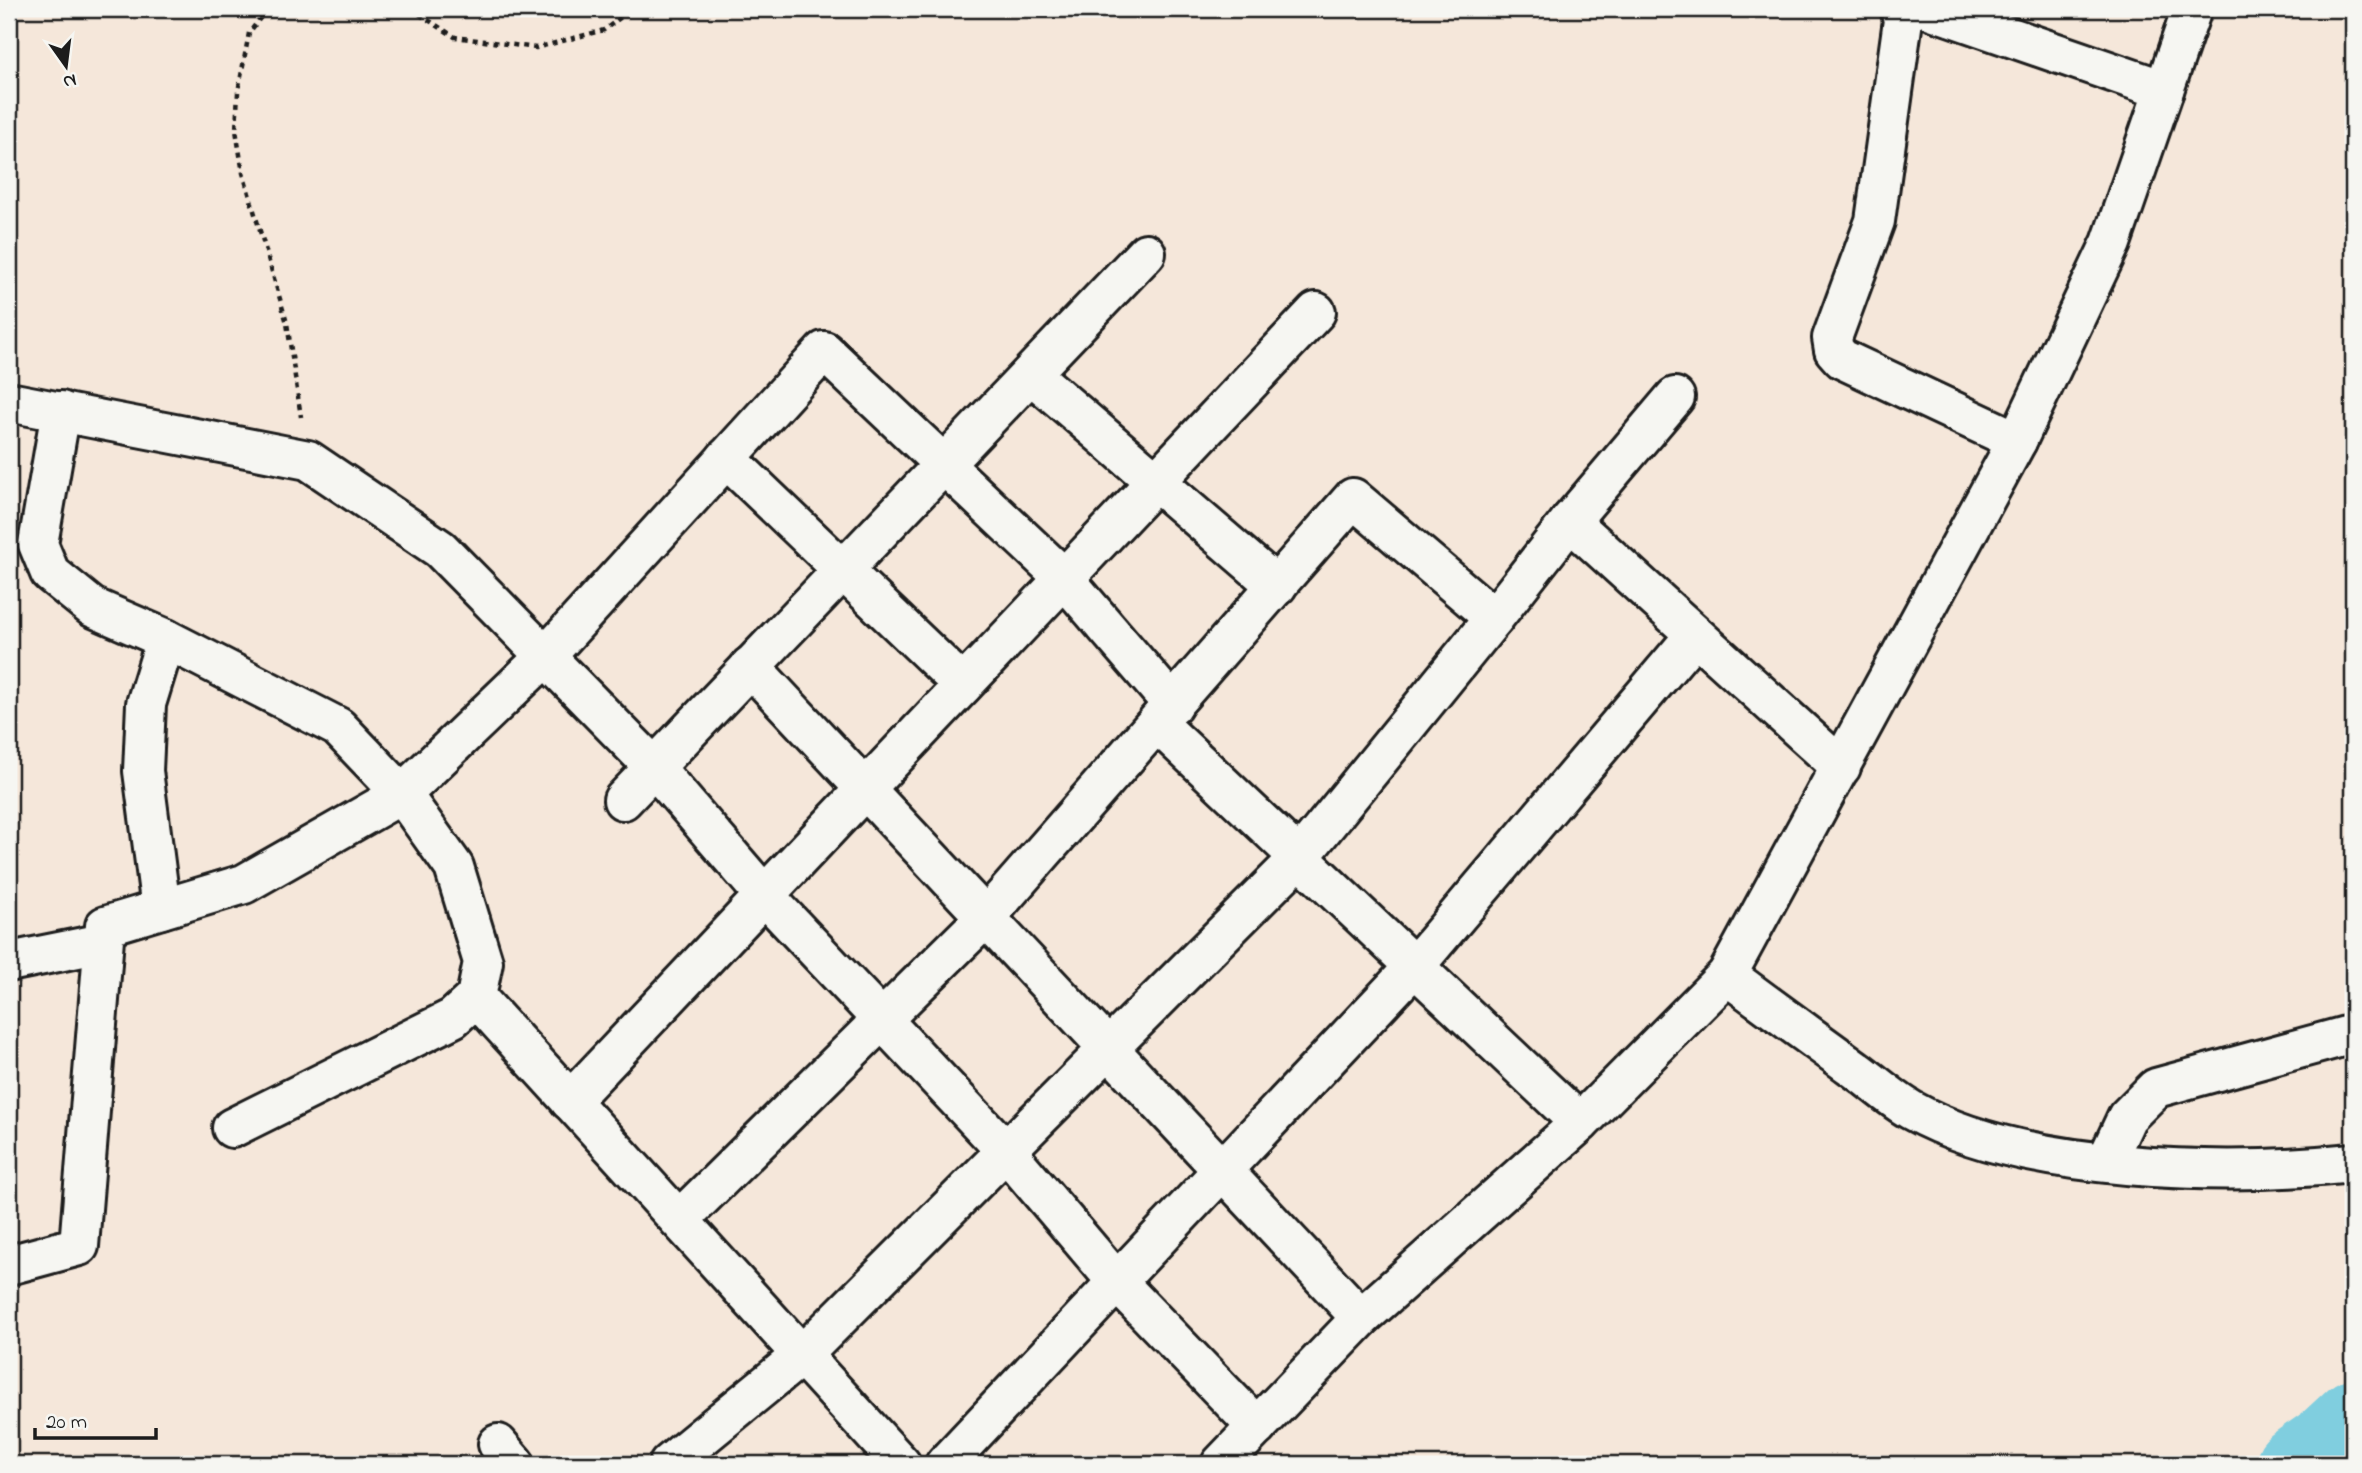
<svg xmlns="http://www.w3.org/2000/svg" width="2362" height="1473" font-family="'Indie Flower',sans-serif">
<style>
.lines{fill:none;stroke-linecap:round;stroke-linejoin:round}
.river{stroke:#80cedf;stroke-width:72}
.street-casing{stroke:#1c1c1c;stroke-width:44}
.path{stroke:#1c1c1c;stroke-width:4.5;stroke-dasharray:5 5;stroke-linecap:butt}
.street{stroke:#f6f6f2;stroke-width:38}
</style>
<rect width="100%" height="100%" fill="#f5e7da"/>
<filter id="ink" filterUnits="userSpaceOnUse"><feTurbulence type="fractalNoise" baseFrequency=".0143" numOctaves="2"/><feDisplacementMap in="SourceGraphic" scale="14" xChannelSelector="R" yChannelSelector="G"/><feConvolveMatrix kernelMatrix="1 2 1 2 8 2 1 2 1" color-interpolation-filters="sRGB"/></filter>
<g filter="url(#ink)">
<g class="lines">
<path class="river" d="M2292,1464L2325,1441L2353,1415"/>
<g class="street-casing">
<g id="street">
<path d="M1900,9L1903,20L1875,221L1832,338L1834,350L1842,359L2017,441"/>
<path d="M1929,9L2164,90"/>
<path d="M1031,374L1277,586"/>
<path d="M9,402L308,460L440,549L654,767L764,895L1006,1151L1117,1282L1257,1427"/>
<path d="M61,411L38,544L50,573L92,607L166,639L338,727L402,794L454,867L483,962L476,997L453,1018L232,1128"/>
<path d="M726,458L963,685"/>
<path d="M1570,521L1841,767"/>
<path d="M750,666L1361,1318"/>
<path d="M1157,723L1580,1123"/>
<path d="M623,800L1146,253"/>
<path d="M161,909L143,771L146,704L166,639"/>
<path d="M9,962L103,943"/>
<path d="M1727,975C1768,1006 1810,1036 1851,1066C1871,1080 1890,1098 1911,1110C2023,1173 2227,1176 2353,1163"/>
<path d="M476,997L901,1464"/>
<path d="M570,1101L1316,312"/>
<path d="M2106,1162L2127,1117L2156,1088L2353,1034"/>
<path d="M679,1220L986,917L1353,498L1494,618"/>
<path d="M9,1265L79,1246L105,926L244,884L402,794L546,656L824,351L1064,578L1173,705"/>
<path d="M498,1444L515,1464"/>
<path d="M669,1464L802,1355L1299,858L1494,618L1570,521L1675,397"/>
<path d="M945,1464L1414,967L1695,635"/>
<path d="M1221,1464L1361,1318L1580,1123L1727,975L2017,441L2111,243L2192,9"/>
</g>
</g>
<g class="path">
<path d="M267,9L249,33L238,92L236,130L243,173L287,323L301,417"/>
<path d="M411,9L455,37L536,48L604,30L632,9"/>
</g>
<use href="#street" class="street"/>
</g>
</g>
<rect width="2362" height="1473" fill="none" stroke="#f6f6f2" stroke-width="35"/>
<rect x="18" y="18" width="2327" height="1438" fill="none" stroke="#1c1c1c" stroke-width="2.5" filter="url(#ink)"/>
<g transform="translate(66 66) rotate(166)" stroke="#f6f6f2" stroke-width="5" paint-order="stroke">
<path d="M0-5L12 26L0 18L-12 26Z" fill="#1c1c1c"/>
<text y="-10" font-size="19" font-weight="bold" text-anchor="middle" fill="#1c1c1c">N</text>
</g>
<path d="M35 1428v10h121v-10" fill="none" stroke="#1c1c1c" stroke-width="3.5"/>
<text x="46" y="1428" font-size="21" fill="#1c1c1c" stroke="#f6f6f2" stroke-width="5" paint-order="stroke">20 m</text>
</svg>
